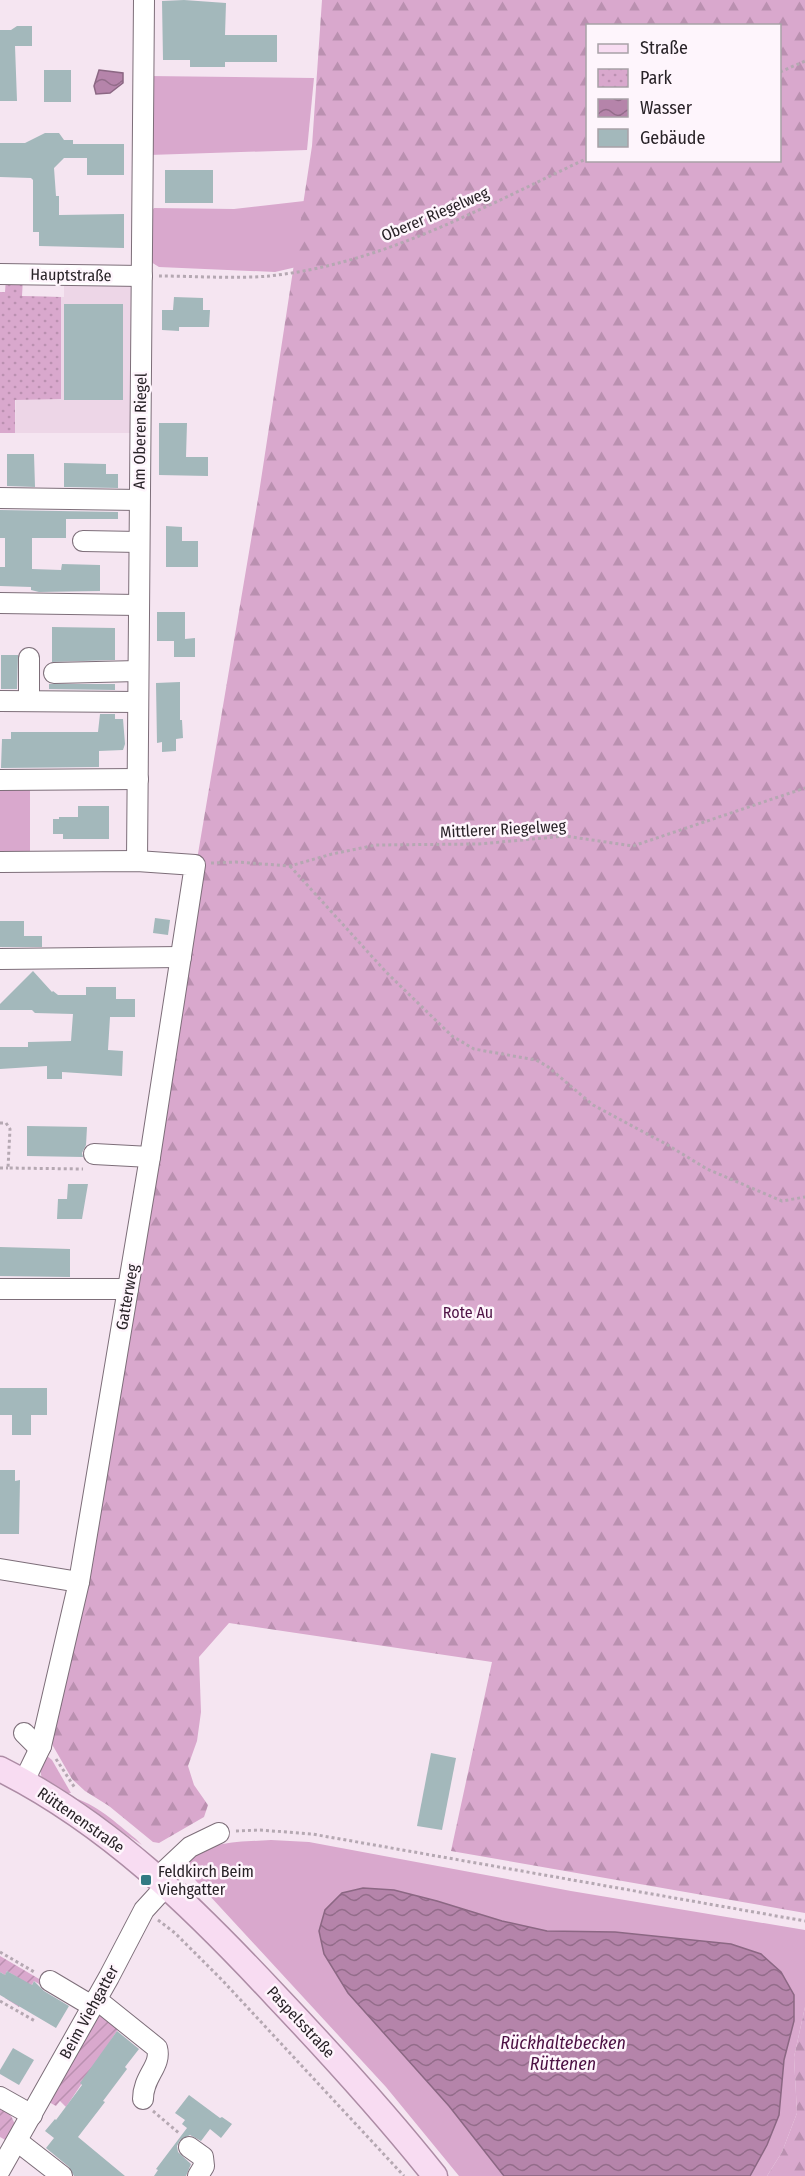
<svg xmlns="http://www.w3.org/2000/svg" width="805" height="2176" font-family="'Fira Sans Condensed',sans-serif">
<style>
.built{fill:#edd6e7}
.grass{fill:#d9a8cd}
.forest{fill:url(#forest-firs);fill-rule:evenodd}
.park{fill:url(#park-dots)}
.garden{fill:url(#garden-furrows)}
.water{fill:url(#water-waves);stroke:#8b6783;stroke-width:1.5}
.building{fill:#a3b8bb}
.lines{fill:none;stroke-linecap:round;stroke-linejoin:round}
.minor-casing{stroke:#7d6e79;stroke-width:22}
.major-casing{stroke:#ad8ca5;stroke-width:27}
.path{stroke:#b5a8b2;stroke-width:3;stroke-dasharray:3 3;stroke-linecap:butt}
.minor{stroke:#fff;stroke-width:20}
.major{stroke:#f8dcf2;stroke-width:24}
.poi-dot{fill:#327a83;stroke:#fef5fc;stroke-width:2}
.labels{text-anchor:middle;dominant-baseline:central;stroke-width:5;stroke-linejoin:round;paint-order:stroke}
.street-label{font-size:16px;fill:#282227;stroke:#fef5fc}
.park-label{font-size:16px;fill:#4f1446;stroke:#fef5fc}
.poi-label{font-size:16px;fill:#282227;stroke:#fef5fc;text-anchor:start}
.water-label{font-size:18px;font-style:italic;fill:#4b0f42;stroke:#fef5fc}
</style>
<defs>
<pattern id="forest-firs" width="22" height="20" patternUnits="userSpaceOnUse" patternTransform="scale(1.5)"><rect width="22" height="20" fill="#d9a8cd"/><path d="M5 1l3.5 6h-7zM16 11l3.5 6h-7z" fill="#ba90b0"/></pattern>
<pattern id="park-dots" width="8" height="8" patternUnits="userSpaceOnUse" patternTransform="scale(1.5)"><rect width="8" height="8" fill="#d9a8cd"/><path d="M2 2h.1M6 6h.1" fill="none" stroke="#ba90b0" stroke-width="1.8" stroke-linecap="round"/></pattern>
<pattern id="garden-furrows" width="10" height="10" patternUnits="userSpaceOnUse" patternTransform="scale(1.5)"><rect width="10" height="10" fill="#d9a8cd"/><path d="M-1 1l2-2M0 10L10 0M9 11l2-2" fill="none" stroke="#ba90b0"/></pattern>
<pattern id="water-waves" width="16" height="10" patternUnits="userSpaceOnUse" patternTransform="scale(1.5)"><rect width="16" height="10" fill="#b584aa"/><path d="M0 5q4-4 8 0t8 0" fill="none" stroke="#936c8a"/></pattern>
</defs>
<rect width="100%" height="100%" fill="#f5e5f1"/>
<path class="built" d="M64,279L132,284V433H15L17,298L22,296L64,297Z"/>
<g class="grass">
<path d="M148,76L314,78L307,150L149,155Z"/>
<path d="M313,200L305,265L275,272L159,267L151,262L149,215L154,208L234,209Z"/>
<path d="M0,785H30V852L0,851Z"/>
<path d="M47,1756L52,1760L71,1793H65L42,1778C39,1771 41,1762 47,1756Z"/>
<path d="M70,1797C96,1803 116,1823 136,1839L142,1845Z"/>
<path d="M271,1840L309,1842L571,1891L805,1930V2007L794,2057L797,2113L782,2152L767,2176H459L386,2087L185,1869V1863C208,1840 241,1842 271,1840Z"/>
<path d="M185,1883L344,2051L444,2168L186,1887Z"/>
</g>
<g class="forest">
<path d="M322,0H805V1913L451,1851L492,1662L229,1623L199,1657L201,1712L197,1741L188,1766L194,1785L208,1805L204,1817L159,1843L153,1842L109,1806L85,1791L72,1779L53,1746L49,1735L259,493L312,146ZM588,26H780V160H588Z"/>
<path d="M805,2007V2176H767L782,2152L797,2113L794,2057Z"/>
</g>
<path class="park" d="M6,278H23L22,296L61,297V399L15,400V433H0V292H5Z"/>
<g class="garden">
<path d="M0,1956L46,1983L44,1987L34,1981L19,2007L5,1998L17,1977L7,1971L5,1975L0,1972Z"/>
<path d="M108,2013L119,2028L66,2107L60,2101L56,2106L47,2101L97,2014Z"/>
<path d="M0,2105C9,2110 13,2118 16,2128L9,2142L0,2137Z"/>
</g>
<g class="water">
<path d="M99,70L123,73V83L110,93L96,94L94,86Z"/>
<path d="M363,1888L394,1890L437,1901L502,1921L547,1931L615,1932L731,1944L761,1954L781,1972L794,1995V2021L784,2060L779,2115L767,2145L750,2176H504L449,2106L348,1993L324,1954L319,1931L325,1910L342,1893Z"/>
</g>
<g class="building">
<path d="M184,0L226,3L225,35H277V62H225V67H190V60H163L162,1Z"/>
<path d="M17,26H32V46H15L17,101H0V30H11Z"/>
<rect x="44" y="70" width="27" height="32"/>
<path d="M45,133H59L64,140H73V144H124V175H87V158H64L54,168L56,196H59V215L124,214V248L39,246V232H33V180L31,178L0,177V143H25Z"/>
<rect x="165" y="170" width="48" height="33"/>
<path d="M174,297L203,298V310H210L209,327H179V331L162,330V310H173Z"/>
<rect x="64" y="304" width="59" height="96"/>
<path d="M159,423H187L186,457H208V476L159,475Z"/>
<path d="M7,454H34L35,487L7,486Z"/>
<path d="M64,463L106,464V474H118V488L64,487Z"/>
<path d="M0,510L118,512V519H66V538H32V569L61,570L62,564L100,565V591L39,592L31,590V587L0,586V567H5V538H0Z"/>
<path d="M166,526L182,527V541H198V567H166Z"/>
<path d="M157,612H185V639L195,638V657H174V641H157Z"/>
<path d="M52,627L115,628V660L52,662Z"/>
<path d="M1,655H18L17,689H1Z"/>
<path d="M180,682V720H182L183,738L176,739V751L162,752V742L157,743L156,683Z"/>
<path d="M49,684H115V690L49,689Z"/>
<path d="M100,714H115V719H123L125,744L123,750L99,751V767L1,768L2,739H11V732H98Z"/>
<path d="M78,806H109V839H63V834H53V819H59V817H78Z"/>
<path d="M155,918L170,920L168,935L153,933Z"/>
<path d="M0,921H24V936H42V947H0Z"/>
<path d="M33,971L52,992L53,991L58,995H86V987H116V999H135V1017H110L108,1050L123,1051L122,1076L62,1072V1079H47V1066L0,1069V1047H28V1042L71,1041L73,1014L35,1013L32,1010H0V1004Z"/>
<path d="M27,1126L87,1127L86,1145L82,1153L83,1157L27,1156Z"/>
<path d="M68,1184H88L82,1219H57L58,1199H67Z"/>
<path d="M0,1247L70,1249V1277L0,1276Z"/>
<path d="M0,1388H47V1415H31V1435H12V1415H0Z"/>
<path d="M0,1470H15V1481L20,1480L19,1534H0Z"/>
<path d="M431,1753L456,1758L442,1830L417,1826Z"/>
<path d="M7,1971L32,1985L34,1981L44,1991L69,2006L56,2028L0,1995V1972L5,1975Z"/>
<path d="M117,2031L139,2049L125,2067L127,2069L103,2101L105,2102L78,2137L125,2176H74L69,2167L46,2148L54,2138L45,2131L55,2119L56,2120L82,2085L80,2083Z"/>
<path d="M13,2048L34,2060L19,2085L0,2074V2070Z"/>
<path d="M189,2095L220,2118L222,2117L232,2124L221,2138L210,2129L201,2141L190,2135L180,2140L177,2146L178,2152L191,2164L186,2176H154L158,2170L156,2169L187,2128L182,2124L185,2120L175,2113Z"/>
</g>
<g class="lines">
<g class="minor-casing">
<g id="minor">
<path d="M0,274L142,276"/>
<path d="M0,498L139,500"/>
<path d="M83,541L139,542"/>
<path d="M0,603L138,605"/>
<path d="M54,673L138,671"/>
<path d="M0,701L138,702"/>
<path d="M29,701V658"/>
<path d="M0,780L138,779"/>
<path d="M137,861L144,0"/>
<path d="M0,862L137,861L195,865L150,1157L79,1582L41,1746L24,1781"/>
<path d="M0,959L181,957"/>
<path d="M94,1154L150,1157"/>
<path d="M0,1289H128"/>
<path d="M0,1569L79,1582"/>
<path d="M24,1733L35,1744L41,1746"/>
<path d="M157,1878L190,1847L219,1833"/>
<path d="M50,1981L92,2006"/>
<path d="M96,1999L157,2048C162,2066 143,2076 143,2099"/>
<path d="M0,2097L32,2115"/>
<path d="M17,2141L62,2176"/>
<path d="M189,2147L203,2157L204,2166L198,2176"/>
<path d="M0,2170L109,1977L144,1910L166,1886"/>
</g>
</g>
<g class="major-casing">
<path id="major" d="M0,1769C108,1823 194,1908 276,1996C331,2054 385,2113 435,2176"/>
</g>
<g class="path">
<path d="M780,72L805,61"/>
<path d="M159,276C194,276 235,279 269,276C383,264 485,206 588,158"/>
<path d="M211,863L236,862L290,866L332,854L376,845L479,844L565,836L633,846L805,788"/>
<path d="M290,866L386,972L452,1036L474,1049L536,1060L547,1066L593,1105L666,1144L707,1169L782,1201L805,1197"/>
<path d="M0,1123H6L10,1129L8,1168L83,1169"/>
<path d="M0,1168H8"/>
<path d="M56,1759L75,1788"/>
<path d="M236,1831L260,1830L312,1834L805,1921"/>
<path d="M158,1920L175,1933L223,1981L404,2176"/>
<path d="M0,1952L36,1973"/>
<path d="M0,2001L35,2021"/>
<path d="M153,2111L180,2134"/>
</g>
<use href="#minor" class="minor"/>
<use href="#major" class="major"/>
</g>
<rect class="poi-dot" x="140" y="1874" width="12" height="12" rx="3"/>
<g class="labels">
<g class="street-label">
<text transform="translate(435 214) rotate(-23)">Oberer Riegelweg</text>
<text transform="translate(71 275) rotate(1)">Hauptstraße</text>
<text transform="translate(140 431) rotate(-89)">Am Oberen Riegel</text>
<text transform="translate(503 829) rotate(-3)">Mittlerer Riegelweg</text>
<text transform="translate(127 1297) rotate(-80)">Gatterweg</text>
<text transform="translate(81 1820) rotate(35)">Rüttenenstraße</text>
<text transform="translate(89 2012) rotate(-61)">Beim Viehgatter</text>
<text transform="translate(301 2022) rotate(47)">Paspelsstraße</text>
</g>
<g class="park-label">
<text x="468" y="1312">Rote Au</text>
</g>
<g class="poi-label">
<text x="158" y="1871">Feldkirch Beim<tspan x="158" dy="18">Viehgatter</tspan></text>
</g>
<g class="water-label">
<text x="563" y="2043">Rückhaltebecken<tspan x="563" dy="21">Rüttenen</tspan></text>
</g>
</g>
<rect x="586" y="24" width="195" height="138" fill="#fef5fc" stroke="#a8a1a7" stroke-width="1.5"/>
<rect x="598" y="44" width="30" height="9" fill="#f8dcf2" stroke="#a8a1a7" stroke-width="1.5"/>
<text x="640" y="54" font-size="18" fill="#282227">Straße</text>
<rect x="598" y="69" width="30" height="18" fill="url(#park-dots)" stroke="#a8a1a7" stroke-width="1.5"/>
<text x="640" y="84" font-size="18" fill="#282227">Park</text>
<rect x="598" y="99" width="30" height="18" fill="url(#water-waves)" stroke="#a8a1a7" stroke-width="1.5"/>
<text x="640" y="114" font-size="18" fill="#282227">Wasser</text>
<rect x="598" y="129" width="30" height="18" fill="#a3b8bb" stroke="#a8a1a7" stroke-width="1.5"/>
<text x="640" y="144" font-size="18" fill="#282227">Gebäude</text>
</svg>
